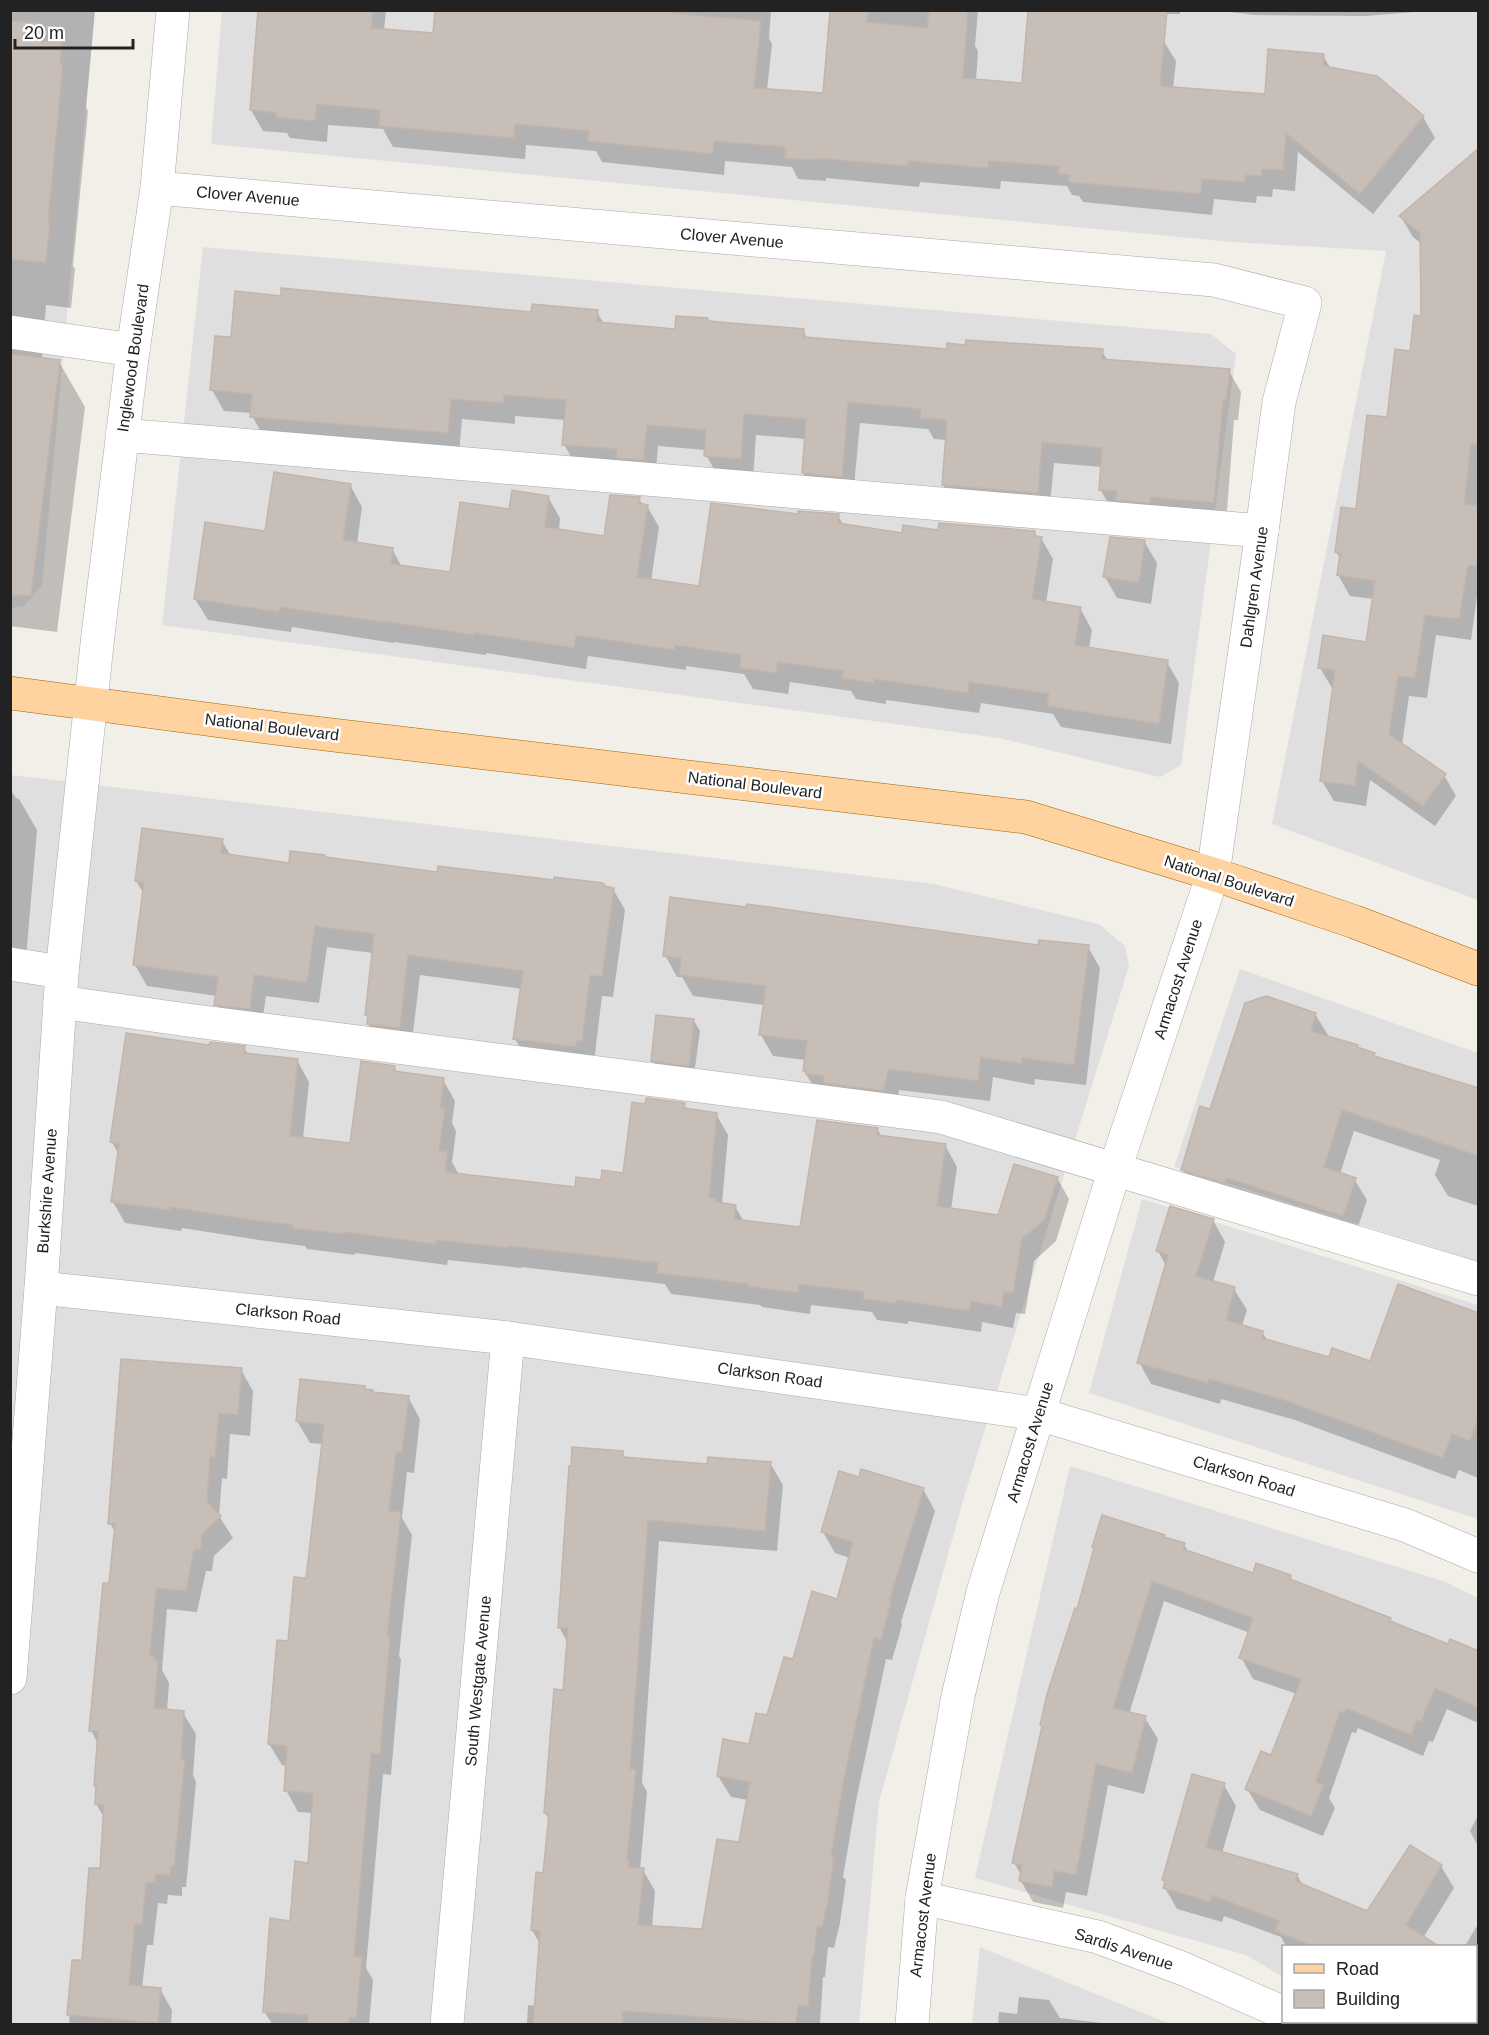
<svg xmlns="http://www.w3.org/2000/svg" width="1489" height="2035" font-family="Helvetica,sans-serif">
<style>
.residential{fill:#e0dfdf}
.shadow{fill:#0003}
.building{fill:#c7beb7;stroke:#c5b4a9;stroke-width:1.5}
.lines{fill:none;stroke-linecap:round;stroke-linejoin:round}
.minor-casing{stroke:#a9a9a9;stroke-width:34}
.major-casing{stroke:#9f6500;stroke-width:34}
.minor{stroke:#fff;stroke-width:33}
.major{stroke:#ffd3a0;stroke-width:33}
.labels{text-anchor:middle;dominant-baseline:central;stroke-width:5;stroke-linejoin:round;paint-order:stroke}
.street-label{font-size:16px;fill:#222;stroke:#fff}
</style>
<rect width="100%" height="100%" fill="#f2eee8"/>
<g class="residential">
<path d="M10,11H95L42,585L24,606L11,608Z"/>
<path d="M222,11H1478V900L1272,824L1386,251L1232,242L211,144Z"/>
<path d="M203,247L1211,334L1236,354L1181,765L1160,777L999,738L162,625Z"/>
<path d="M11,775L934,884L1099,924L1125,946L1129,966L964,1497L879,1802L859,2024H11Z"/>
<path d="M1240,969L1478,1053V1261L1174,1167Z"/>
<path d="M1142,1199L1478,1305V1519L1089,1393Z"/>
<path d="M1070,1466L1443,1581L1478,1598V2024H1364L1359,2022H1476V1946H1284L1283,1977L1246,1955L975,1878Z"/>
<path d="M980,1947L1170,2024H972Z"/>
</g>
<g class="shadow">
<path d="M10,10H95L86,107L88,111L73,266L75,269L71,308L46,305L42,359L59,362L85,407L57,632L10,626Z"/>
<path d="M262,10H386L384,30L433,35L435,10H771L769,39L772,44L767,90L824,95L832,10H978L975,46L978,51L976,80L1023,84L1033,10H1180V14H1127L1163,40L1176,61L1173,89L1266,96L1323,56L1331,69L1376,78L1423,117L1435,138L1373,214L1298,152L1295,191L1273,189L1272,197L1257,196L1256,203L1214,199L1212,215L1083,202L1079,196L1072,195L1067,186L1001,181L1000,189L920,182L919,187L826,178V181L798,179L792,167L725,161L724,175L602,162L596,151L526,145L525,159L393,147L383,129L328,125L327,142L290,138L287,133L263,131L251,110Z"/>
<path d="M1213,10H1440L1365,16L1255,15Z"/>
<path d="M1478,150V589L1471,640L1436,635L1427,698L1409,696L1402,745L1444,775L1456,796L1435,826L1370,780L1366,806L1334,801L1322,781L1334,689L1332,688L1320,668L1367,643L1374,599L1350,596L1338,575L1341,559L1336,552L1357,510L1423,317L1422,244L1413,237L1401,217Z"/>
<path d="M597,312L604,324L676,331L709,322L803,331L808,339L948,351H1102L1108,361L1229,371L1241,392L1238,420H1234L1226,523L1112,510L1100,489L1102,467L1054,463L1049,514L955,506L943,485L947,440L934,439L928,429L860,423L853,497L815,494L803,473L806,439L756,435L753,479L718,476L706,455V450L658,446L655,481L576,466L564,444L566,420L515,416V424L462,419L459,454L264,437L252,416V413L224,411L212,390L233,338L533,313Z"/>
<path d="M350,485L362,507L357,544L392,549L402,567L451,574L510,511L548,497L560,518L559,531L606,538L639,499L643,505L647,506L659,527L651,581L700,588L800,515L838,516L844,526L903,535L939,532H1034L1037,537L1041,538L1053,559L1046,603L1080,608L1092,630L1089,649L1167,662L1179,683L1171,744L1061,727L1053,714L981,703L979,713L886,700V704L856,699L851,691L790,682L788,694L753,689L744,674L686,666V670L588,656L586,669L486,653V655L394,642V643L292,627L291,632L208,620L195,599L267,533Z"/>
<path d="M1144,541L1157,563L1151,604L1117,598L1105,577Z"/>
<path d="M10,789L16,798L19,799L37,830L25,970L10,968Z"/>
<path d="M222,841L231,856L290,864L325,859L439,874L613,889L625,910L613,997L602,996L594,1062L527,1060L515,1039L522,989L420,975L411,1049L380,1045L368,1024L369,1018L367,1014L373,953L327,947L319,1003L266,996L261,1030L228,1025L216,1004L217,996L147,986L135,965L144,894L136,881Z"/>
<path d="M1039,947H1088L1100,968L1086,1085L1035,1079L1034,1085L993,1077L990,1101L899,1090L896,1112L817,1092L804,1071L806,1060L773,1056L761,1035L765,1005L693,996L682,977H677L665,955Z"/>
<path d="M1315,1014L1328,1035L1327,1037L1357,1046L1359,1049L1374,1054L1376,1058L1478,1093V1206L1448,1196L1435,1175L1440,1160L1354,1131L1340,1174L1354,1179L1367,1200L1355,1236L1195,1191L1183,1170L1211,1111Z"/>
<path d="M694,1021L700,1031L694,1075L658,1071L652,1060Z"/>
<path d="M210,1047L244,1048L249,1055L297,1060L309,1082L303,1139L351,1145L394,1067L398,1073L443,1080L455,1101L452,1123L456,1131L452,1162L459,1175L576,1188L602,1182L625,1174L684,1104L687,1110L716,1114L728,1135L722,1204L735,1206L744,1222L801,1229L877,1129L882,1137L945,1145L957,1167L951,1210L999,1217L1057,1178L1069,1199L1056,1241L1034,1261L1025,1314L1016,1313L1013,1328L982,1322L981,1332L908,1321V1324L877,1320L872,1312L811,1305L810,1314L762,1307L760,1305L671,1294L665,1284L521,1267V1268L448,1260L447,1265L355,1253V1255L307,1249L305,1246L266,1241L182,1228L181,1231L125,1223L113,1202L119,1155L112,1142Z"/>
<path d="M1213,1220L1225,1242L1213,1282L1234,1289L1247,1310L1242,1326L1262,1332L1268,1341L1329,1359L1371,1363L1478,1314V1478L1459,1470L1455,1479L1295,1420L1221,1399L1220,1404L1151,1384L1139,1362L1166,1266L1158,1251Z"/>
<path d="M241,1370L253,1391L250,1436L230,1434L227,1479L222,1478L219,1516L233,1538L214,1556L212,1571H206L197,1612L167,1609L162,1670L169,1683L167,1711L183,1713L196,1734L193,1775L196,1782L186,1887H182V1896L168,1895L167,1904L158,1903L153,1945H147L142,1988L160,1989L172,2010L171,2024H69L73,1961L83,1962L101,1870L105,1819L96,1804L97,1789L95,1785L98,1744L91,1730L111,1585L116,1534L110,1523Z"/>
<path d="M365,1390L374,1393L408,1397L420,1419L414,1473L407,1472L402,1518L412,1535L399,1656L401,1659L391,1775L383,1774L366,1968L373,1980L369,2024H272L264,2011L310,1864L313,1813L298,1812L286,1790L287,1766L282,1765L269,1744L289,1643L307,1579L323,1444L310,1443L297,1421Z"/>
<path d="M622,1453L626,1459L708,1466L770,1463L783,1485L777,1551L659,1541L642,1783L647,1792L640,1869L643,1870L655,1891L652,1928L703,1930L740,1844L748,1800L731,1797L718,1776L750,1746L769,1717L794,1660L838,1600L850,1558L835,1553L823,1532L860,1478L923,1489L935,1511L901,1622L902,1625L892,1660L886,1659L856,1801L843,1877L846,1880L840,1923L834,1948L828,1947L825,1977H823L820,2024H527L528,2005L535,2006L540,1944L532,1930L544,1874L550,1821L545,1813L564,1691L568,1643L559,1627Z"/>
<path d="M1164,1536L1165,1539L1184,1544L1189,1553L1253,1575L1290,1576L1293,1582L1390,1619L1392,1623L1449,1646L1478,1652V1723L1447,1709L1433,1742L1429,1741L1423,1756L1358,1728L1356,1733L1352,1732L1329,1798L1335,1808L1323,1836L1260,1810L1247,1789L1272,1757L1297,1694L1253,1679L1241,1657L1250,1633L1164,1601L1129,1714L1145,1718L1158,1739L1144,1794L1108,1785L1087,1896L1066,1892L1063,1908L1033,1902L1021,1881L1022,1876L1014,1863L1078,1610L1095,1550L1093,1547Z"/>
<path d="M1224,1785L1236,1806L1222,1853L1297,1875L1304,1887L1368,1912L1441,1866L1454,1888L1423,1938L1437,1946H1286L1281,1937L1224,1916L1222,1922L1177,1909L1165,1888L1166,1884L1163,1879Z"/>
<path d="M1478,1815V1846L1470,1831Z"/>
<path d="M1478,1924V2024H1445L1440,2022H1476V1946H1465Z"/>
<path d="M1019,1997L1049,2000L1060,2018L1111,2024H998L999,2012L1017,2014Z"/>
</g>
<g class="building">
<path d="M258,10H373L371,28L433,33L435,10H672V13L761,21L754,88L823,93L830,10H868L867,22L927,28L929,10H968L963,78L1022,83L1028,10H1167L1160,86L1265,94L1268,49L1324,54L1323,66L1377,76L1424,116L1360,194L1286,133L1283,170L1262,169L1261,176L1246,175L1245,182L1202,179L1201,194L1069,182L1070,175L1058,174L1059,166L989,161L988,168L908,161V166L815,158L814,160L785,158V147L714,141L713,154L588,141L589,131L515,124L514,138L379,126L380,110L317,104L315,121L276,117V113L250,110Z"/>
<path d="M10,21L42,23L40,41L62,43L60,64H63L48,222H50L46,263L10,259Z"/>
<path d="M1479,148V445L1471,444L1464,504L1479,506V566L1468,565L1459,619L1425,615L1415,678L1398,676L1389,734L1446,774L1423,806L1358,761L1355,786L1320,781L1335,670L1318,668L1323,635L1366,642L1375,581L1337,575L1340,553L1335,552L1341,507L1356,509L1367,415L1387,417L1395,349L1410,351L1414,315L1421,316L1420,233L1399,216Z"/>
<path d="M281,288L531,312L532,304L598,310L597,322L675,329L676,316L708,318V321L804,329V337L947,349V343L965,345L966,340L1103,349L1102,359L1230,369L1226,400H1223L1214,503L1151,497L1150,503L1115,500L1117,491L1099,490L1102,448L1042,442L1038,493L942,485L947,420L920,418L921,409L848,402L842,477L802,473L806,419L744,414L741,459L704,456L706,430L647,425L643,460L616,458L617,449L562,445L566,400L504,395L503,403L451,399L448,433L250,417L252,394L210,390L215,336L231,337L235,291L281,296Z"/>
<path d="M10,354L60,360L31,596L10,595Z"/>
<path d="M274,472L351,484L343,540L393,548L391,564L450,572L460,502L509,509L512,490L549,496L545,527L604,536L610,495L640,497L639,503L648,505L637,577L699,586L711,503L798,514V511L839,514L838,523L902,533L903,525L938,530L939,523L1035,531V536L1042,537L1032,599L1081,607L1075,645L1168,660L1159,724L1047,706L1049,694L969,682L968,693L875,679L874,683L842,678L843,671L778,662L776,673L739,668L741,655L675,645L674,650L576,635L574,648L475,633L474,635L382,621V622L280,607L279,612L194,599L205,522L265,531Z"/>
<path d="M1110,537L1145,540L1139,583L1103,577Z"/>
<path d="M142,828L223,839L221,853L289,863L290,851L325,855V857L437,872L438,866L554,880V877L603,883L605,886L614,888L602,977L590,975L582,1042L577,1041L576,1047L513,1039L523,971L408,955L400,1028L367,1024L368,1015H365L374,934L315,926L307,983L254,975L250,1009L214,1005L218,977L133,965L144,882L135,881Z"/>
<path d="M670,897L746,907L747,904L1038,945L1039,940L1089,945L1074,1065L1023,1058L1022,1064L981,1057L978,1081L888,1069L884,1091L823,1083L824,1076L806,1074V1071H803L807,1041L759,1035L766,986L679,975L681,958L663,956Z"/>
<path d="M1266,996L1316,1013L1311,1031L1358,1045L1357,1047L1375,1053L1374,1056L1479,1088V1156L1342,1110L1324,1167L1356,1178L1343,1216L1227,1178L1225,1183L1181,1170L1200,1106L1210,1109L1245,1003Z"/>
<path d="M656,1015L694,1019L689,1066L651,1061Z"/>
<path d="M126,1033L209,1045L210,1042L245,1046L244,1053L298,1059L290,1136L350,1143L361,1061L395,1066L394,1071L444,1078L440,1108H445L439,1151L448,1152L445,1172L575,1187L576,1177L601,1180L602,1170L623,1173L632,1102L645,1104L646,1098L685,1103L684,1108L717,1113L709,1197L716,1198V1202L736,1205L734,1219L800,1227L817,1120L878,1128L877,1135L946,1144L937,1206L998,1215L1014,1164L1058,1177L1044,1220L1022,1239L1013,1293L1004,1292L1002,1307L971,1301L969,1311L897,1300L896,1303L863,1299L864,1292L799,1284V1293L748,1286V1284L657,1273L658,1263L509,1246V1248L436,1240L435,1244L344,1232L343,1234L293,1228V1225L252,1220L170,1207V1210L111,1202L119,1144L110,1142Z"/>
<path d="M1170,1206L1214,1219L1196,1276L1235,1287L1226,1320L1263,1331L1262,1338L1329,1357L1332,1348L1370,1361L1398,1284L1479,1313V1417L1470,1441L1452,1434L1443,1458L1281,1399L1209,1379L1208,1383L1137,1363L1168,1255L1156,1251Z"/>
<path d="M121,1359L242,1368L238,1415L219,1413L215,1458L210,1457L207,1501L221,1516L202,1534L201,1550H194L186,1591L156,1588L150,1655H154L153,1660H158L154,1708L184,1711L181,1759H185L174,1866H171L170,1875L156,1874L155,1883H146L142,1924H135L129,1985L161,1988L158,2023L67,2015L72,1960H82L89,1868H100L104,1805L95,1804L96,1786H94L98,1731H89L103,1583H109L115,1524H108Z"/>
<path d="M300,1379L365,1386V1389L373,1390V1392L409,1396L402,1452H396L389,1511L401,1512L387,1636H390L380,1754L371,1753L354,1956L362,1957L356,2018H349V2025H307L308,2015L263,2012L270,1918L290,1921L295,1861L308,1863L313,1793L284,1791L287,1746L268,1744L277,1640L288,1641L294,1577L306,1578L324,1425L296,1421Z"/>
<path d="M572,1447L623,1451V1457L707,1464L708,1457L771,1462L765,1531L648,1520L630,1769H636L627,1859L629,1860V1867L644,1868L638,1925L702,1929L717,1839L739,1842L750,1782L717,1776L723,1739L749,1744L756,1713L767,1715L784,1657L793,1659L812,1591L837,1599L853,1542L821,1532L839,1471L859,1477L861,1469L924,1488L889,1602H891L881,1640L874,1638L844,1779L831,1857L834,1858L828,1900L822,1927L817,1926L814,1956H812L808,2006L798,2005L796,2024L623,2011L622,2025H533L540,1931L531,1930L536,1872L543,1873L549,1814L544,1813L554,1689L563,1690L568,1628H558L569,1466H571Z"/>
<path d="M1102,1515L1165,1535L1164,1537L1185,1543L1183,1549L1253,1573L1256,1563L1291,1575L1290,1579L1391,1618L1390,1621L1448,1644L1450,1639L1479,1651V1708L1435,1688L1421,1722L1417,1720L1411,1735L1346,1708L1344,1713L1340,1711L1316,1782L1324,1785L1311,1816L1245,1789L1261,1751L1271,1755L1301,1679L1239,1658L1253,1618L1152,1581L1113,1708L1146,1716L1132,1773L1096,1764L1076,1875L1054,1871L1052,1887L1019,1881L1022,1865L1012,1863L1042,1726L1040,1725L1047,1694L1075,1608L1077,1609L1094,1548L1092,1547Z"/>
<path d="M1192,1774L1225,1783L1206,1847L1298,1874L1295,1881L1367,1911L1410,1845L1442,1865L1406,1925L1440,1947H1315L1275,1931L1279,1921L1212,1895L1210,1902L1163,1888L1165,1881L1162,1880Z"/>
</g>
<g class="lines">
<g class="minor-casing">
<g id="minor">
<path d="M157,188L1214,280L1305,303L1279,402L1262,531L1213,874L1115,1169L983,1592L958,1696L922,1898L912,2024"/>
<path d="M10,332L133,350"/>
<path d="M122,435L1262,531"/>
<path d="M10,964L62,972"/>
<path d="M60,1002L187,1020L941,1117L1478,1279"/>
<path d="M41,1288L508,1338L1039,1414L1405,1525L1478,1556"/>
<path d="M10,1678L41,1288L62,972L98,635L133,350L157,188L173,10"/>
<path d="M922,1898L1098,1937L1184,1969L1284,2013"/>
<path d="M447,2024L508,1338"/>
</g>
</g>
<g class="major-casing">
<path id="major" d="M10,693L282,729L1026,817L1213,874L1355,922L1478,969"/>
</g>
<use href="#minor" class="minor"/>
<use href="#major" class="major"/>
</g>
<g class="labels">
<g class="street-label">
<text transform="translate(248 196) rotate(5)">Clover Avenue</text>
<text transform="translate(732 238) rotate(5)">Clover Avenue</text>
<text transform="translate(133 358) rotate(-82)">Inglewood Boulevard</text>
<text transform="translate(1254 587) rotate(-82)">Dahlgren Avenue</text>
<text transform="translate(272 727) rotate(7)">National Boulevard</text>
<text transform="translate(755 785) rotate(7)">National Boulevard</text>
<text transform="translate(1229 881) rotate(18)">National Boulevard</text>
<text transform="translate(1178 979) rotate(-72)">Armacost Avenue</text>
<text transform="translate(47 1191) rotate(-86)">Burkshire Avenue</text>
<text transform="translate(288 1314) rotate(6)">Clarkson Road</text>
<text transform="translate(770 1375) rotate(8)">Clarkson Road</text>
<text transform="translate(1030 1442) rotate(-73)">Armacost Avenue</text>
<text transform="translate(1244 1476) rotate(17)">Clarkson Road</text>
<text transform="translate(478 1681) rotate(-85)">South Westgate Avenue</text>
<text transform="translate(923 1915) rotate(-83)">Armacost Avenue</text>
<text transform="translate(1124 1949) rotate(18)">Sardis Avenue</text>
</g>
</g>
<rect width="1489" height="2035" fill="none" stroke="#222222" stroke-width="24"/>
<rect x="1282" y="1945" width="195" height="78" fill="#ffffff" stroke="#a7a7a7" stroke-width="1.5"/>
<rect x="1294" y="1964" width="30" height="9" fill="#ffd3a0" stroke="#a7a7a7" stroke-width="1.5"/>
<text x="1336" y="1975" font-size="18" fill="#222222">Road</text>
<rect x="1294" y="1990" width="30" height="18" fill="#c7beb7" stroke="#a7a7a7" stroke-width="1.5"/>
<text x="1336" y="2005" font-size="18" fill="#222222">Building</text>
<path d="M15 39v9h118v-9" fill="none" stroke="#222222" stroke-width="3"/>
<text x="24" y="39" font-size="18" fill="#222222" stroke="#ffffff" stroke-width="4.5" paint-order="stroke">20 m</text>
</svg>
